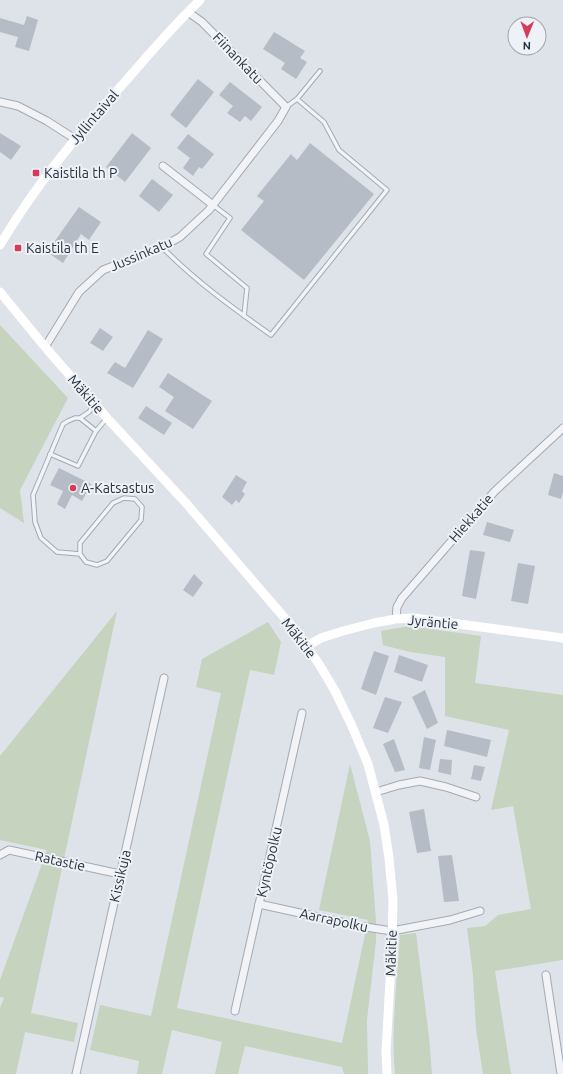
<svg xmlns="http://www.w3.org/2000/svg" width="563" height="1074" font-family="Ubuntu,sans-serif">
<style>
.green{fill:#c5d3bf}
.building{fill:#b5bcc6}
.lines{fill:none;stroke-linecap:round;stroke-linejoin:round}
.lane-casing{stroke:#a3aab3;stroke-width:5.5}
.street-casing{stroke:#a3aab3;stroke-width:9}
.lane{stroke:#f1f3f7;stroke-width:3.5}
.street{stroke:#f1f3f7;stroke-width:7}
.secondary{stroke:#fff;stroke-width:9}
.poi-dot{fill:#d63b5b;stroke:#eef2f6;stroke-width:1.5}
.labels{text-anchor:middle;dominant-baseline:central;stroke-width:4;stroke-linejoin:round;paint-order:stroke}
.street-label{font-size:14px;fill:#263140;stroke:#eef2f6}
.poi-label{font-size:14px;fill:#263140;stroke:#eef2f6;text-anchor:start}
</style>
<rect width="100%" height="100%" fill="#dee3e9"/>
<g class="green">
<path d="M0,325L68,398L20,490L24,523L0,508Z"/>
<path d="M117,611L31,1013L78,1023L74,1042L25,1032L16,1074H0V1008L4,998L0,997V980L47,850L0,840V756Z"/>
<path d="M268,622L281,642L274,675L250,670L177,1008L342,1043L368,920L319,910L350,764L370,841L376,922V941L367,1020L368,1074H344L342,1067L245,1046L238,1074H215L222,1042L172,1030L162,1074H137L139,1061L90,1050L100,1005L151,1016L221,693L196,687L202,659Z"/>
<path d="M409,626L481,636L475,683L563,695V960L495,971L511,1074H483L476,1029L473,975L467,928L485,926L498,915L531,909L513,806L491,810L509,730L445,716V657L410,652L383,645L381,631Z"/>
<path d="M416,933L429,1037L432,1074H395C391,1028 397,981 400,935Z"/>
</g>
<g class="building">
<path d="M27,16L38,20L29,51L15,47L18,37L0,32V18L24,25Z"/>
<path d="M274,32L305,51L300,58L307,62L296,79L281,69L285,63L263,49Z"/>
<path d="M198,79L214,92L186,128L170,115Z"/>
<path d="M230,82L262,107L251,121L245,116L240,122L227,113L233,106L219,95Z"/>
<path d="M0,133L21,146L11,160L0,152Z"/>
<path d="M132,133L151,148L125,182L106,167Z"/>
<path d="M188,134L214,154L202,169L199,167L193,176L183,168L190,158L177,148Z"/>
<path d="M310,143L374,194L304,280L241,230L264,201L257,196L291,154L297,160Z"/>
<path d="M152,179L173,195L159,212L139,196Z"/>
<path d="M79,207L101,222L89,240L81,234L63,263L47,252Z"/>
<path d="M100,328L113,337L103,351L90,343Z"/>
<path d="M148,330L163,339L133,388L107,373L115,362L125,368Z"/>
<path d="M168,373L212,401L193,429L165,411L174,397L159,387Z"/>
<path d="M146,406L172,423L164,435L138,418Z"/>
<path d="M59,468L91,484L82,501L72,495L65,509L57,504L63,491L50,485Z"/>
<path d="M554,473L563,476V492L561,499L548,495Z"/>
<path d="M236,475L247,482L242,491L245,494L239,503L236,500L232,505L222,497Z"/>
<path d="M487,522L514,530L510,542L483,535Z"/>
<path d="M470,550L485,552L476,599L462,596Z"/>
<path d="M518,563L535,566L528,604L511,601Z"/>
<path d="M194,574L203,583L193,597L183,590Z"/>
<path d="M374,651L389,656L376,695L361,689Z"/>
<path d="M399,655L428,665L422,682L394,672Z"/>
<path d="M425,690L438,723L427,729L412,697Z"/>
<path d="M385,697L402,702L388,733L373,728Z"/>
<path d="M447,730L491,740L487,757L444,746Z"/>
<path d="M424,737L436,740L430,770L419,768Z"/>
<path d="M394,739L405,770L395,772L383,744Z"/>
<path d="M440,759L452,760L451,775L438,772Z"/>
<path d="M474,765L485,767L481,781L471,779Z"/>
<path d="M424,809L431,851L417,853L409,812Z"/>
<path d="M452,855L459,901L444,902L438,856Z"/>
</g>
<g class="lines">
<g class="lane-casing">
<g id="lane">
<path d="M286,107L297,99L320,71"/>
<path d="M213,205L230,218L206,254L247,288L244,316"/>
<path d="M162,247C195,281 233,308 271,335L387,190L339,150L324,122L297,99"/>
<path d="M96,431L107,418"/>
<path d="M50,454L78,466L96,431L80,418"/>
<path d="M80,554V543L113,503L124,498L135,499L142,507L141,520L107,561L97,565L86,562L80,554L57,552L41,538L35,522L33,495L63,424L68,421L75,418H80L89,412L95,404"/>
</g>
</g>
<g class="street-casing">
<g id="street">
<path d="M0,102L18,106L47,121L75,139"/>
<path d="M163,166L213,205"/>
<path d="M45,347L79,292L103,270L162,247L180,237L209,210L278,121L286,107L202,22L188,12"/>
<path d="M396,619L397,607L402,598L495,491L563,428"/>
<path d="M376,792L399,785L420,781L446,787L476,797"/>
<path d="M0,855L9,850L120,874"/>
<path d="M259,904L359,926L392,931L450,920L480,911"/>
<path d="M546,975L561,1074"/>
<path d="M235,1011L302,713"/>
<path d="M76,1074L164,678"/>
</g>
</g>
<use href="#lane" class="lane"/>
<use href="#street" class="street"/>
<g class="secondary">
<path d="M0,245C35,186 78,134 124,83C148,55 173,26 200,0"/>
<path d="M0,292L45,347L107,418L185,502L295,630L319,664L335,691L351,724L368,764L384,825L389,858L393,900L392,946L386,1051L387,1074"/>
<path d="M307,646L321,638L343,631L374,623L396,619L414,618L563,638"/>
</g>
</g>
<g class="poi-dot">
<rect x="32" y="169" width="8" height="8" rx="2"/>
<rect x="14" y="244" width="8" height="8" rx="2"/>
<circle cx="73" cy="488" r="4"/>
</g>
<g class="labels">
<g class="street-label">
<text transform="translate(238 58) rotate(46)">Fiinankatu</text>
<text transform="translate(94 117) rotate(-49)">Jyllintaival</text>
<text transform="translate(141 254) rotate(-23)">Jussinkatu</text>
<text transform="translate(86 394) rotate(49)">Mäkitie</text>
<text transform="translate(471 518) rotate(-49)">Hiekkatie</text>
<text transform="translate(433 622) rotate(5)">Jyräntie</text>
<text transform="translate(299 638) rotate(52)">Mäkitie</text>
<text transform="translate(60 861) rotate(12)">Ratastie</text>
<text transform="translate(269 862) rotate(-77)">Kyntöpolku</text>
<text transform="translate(120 876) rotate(-77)">Kissikuja</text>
<text transform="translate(334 920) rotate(12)">Aarrapolku</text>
<text transform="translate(391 953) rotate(-88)">Mäkitie</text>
</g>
<g class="poi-label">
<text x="44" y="173">Kaistila th P</text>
<text x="26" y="248">Kaistila th E</text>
<text x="81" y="488">A-Katsastus</text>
</g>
</g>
<g transform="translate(527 36) rotate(181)"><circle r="19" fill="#eef2f6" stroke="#9ea5ad"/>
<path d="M0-3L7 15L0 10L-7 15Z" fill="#d63b5b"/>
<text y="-6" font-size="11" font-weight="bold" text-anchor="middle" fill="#263140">N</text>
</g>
</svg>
